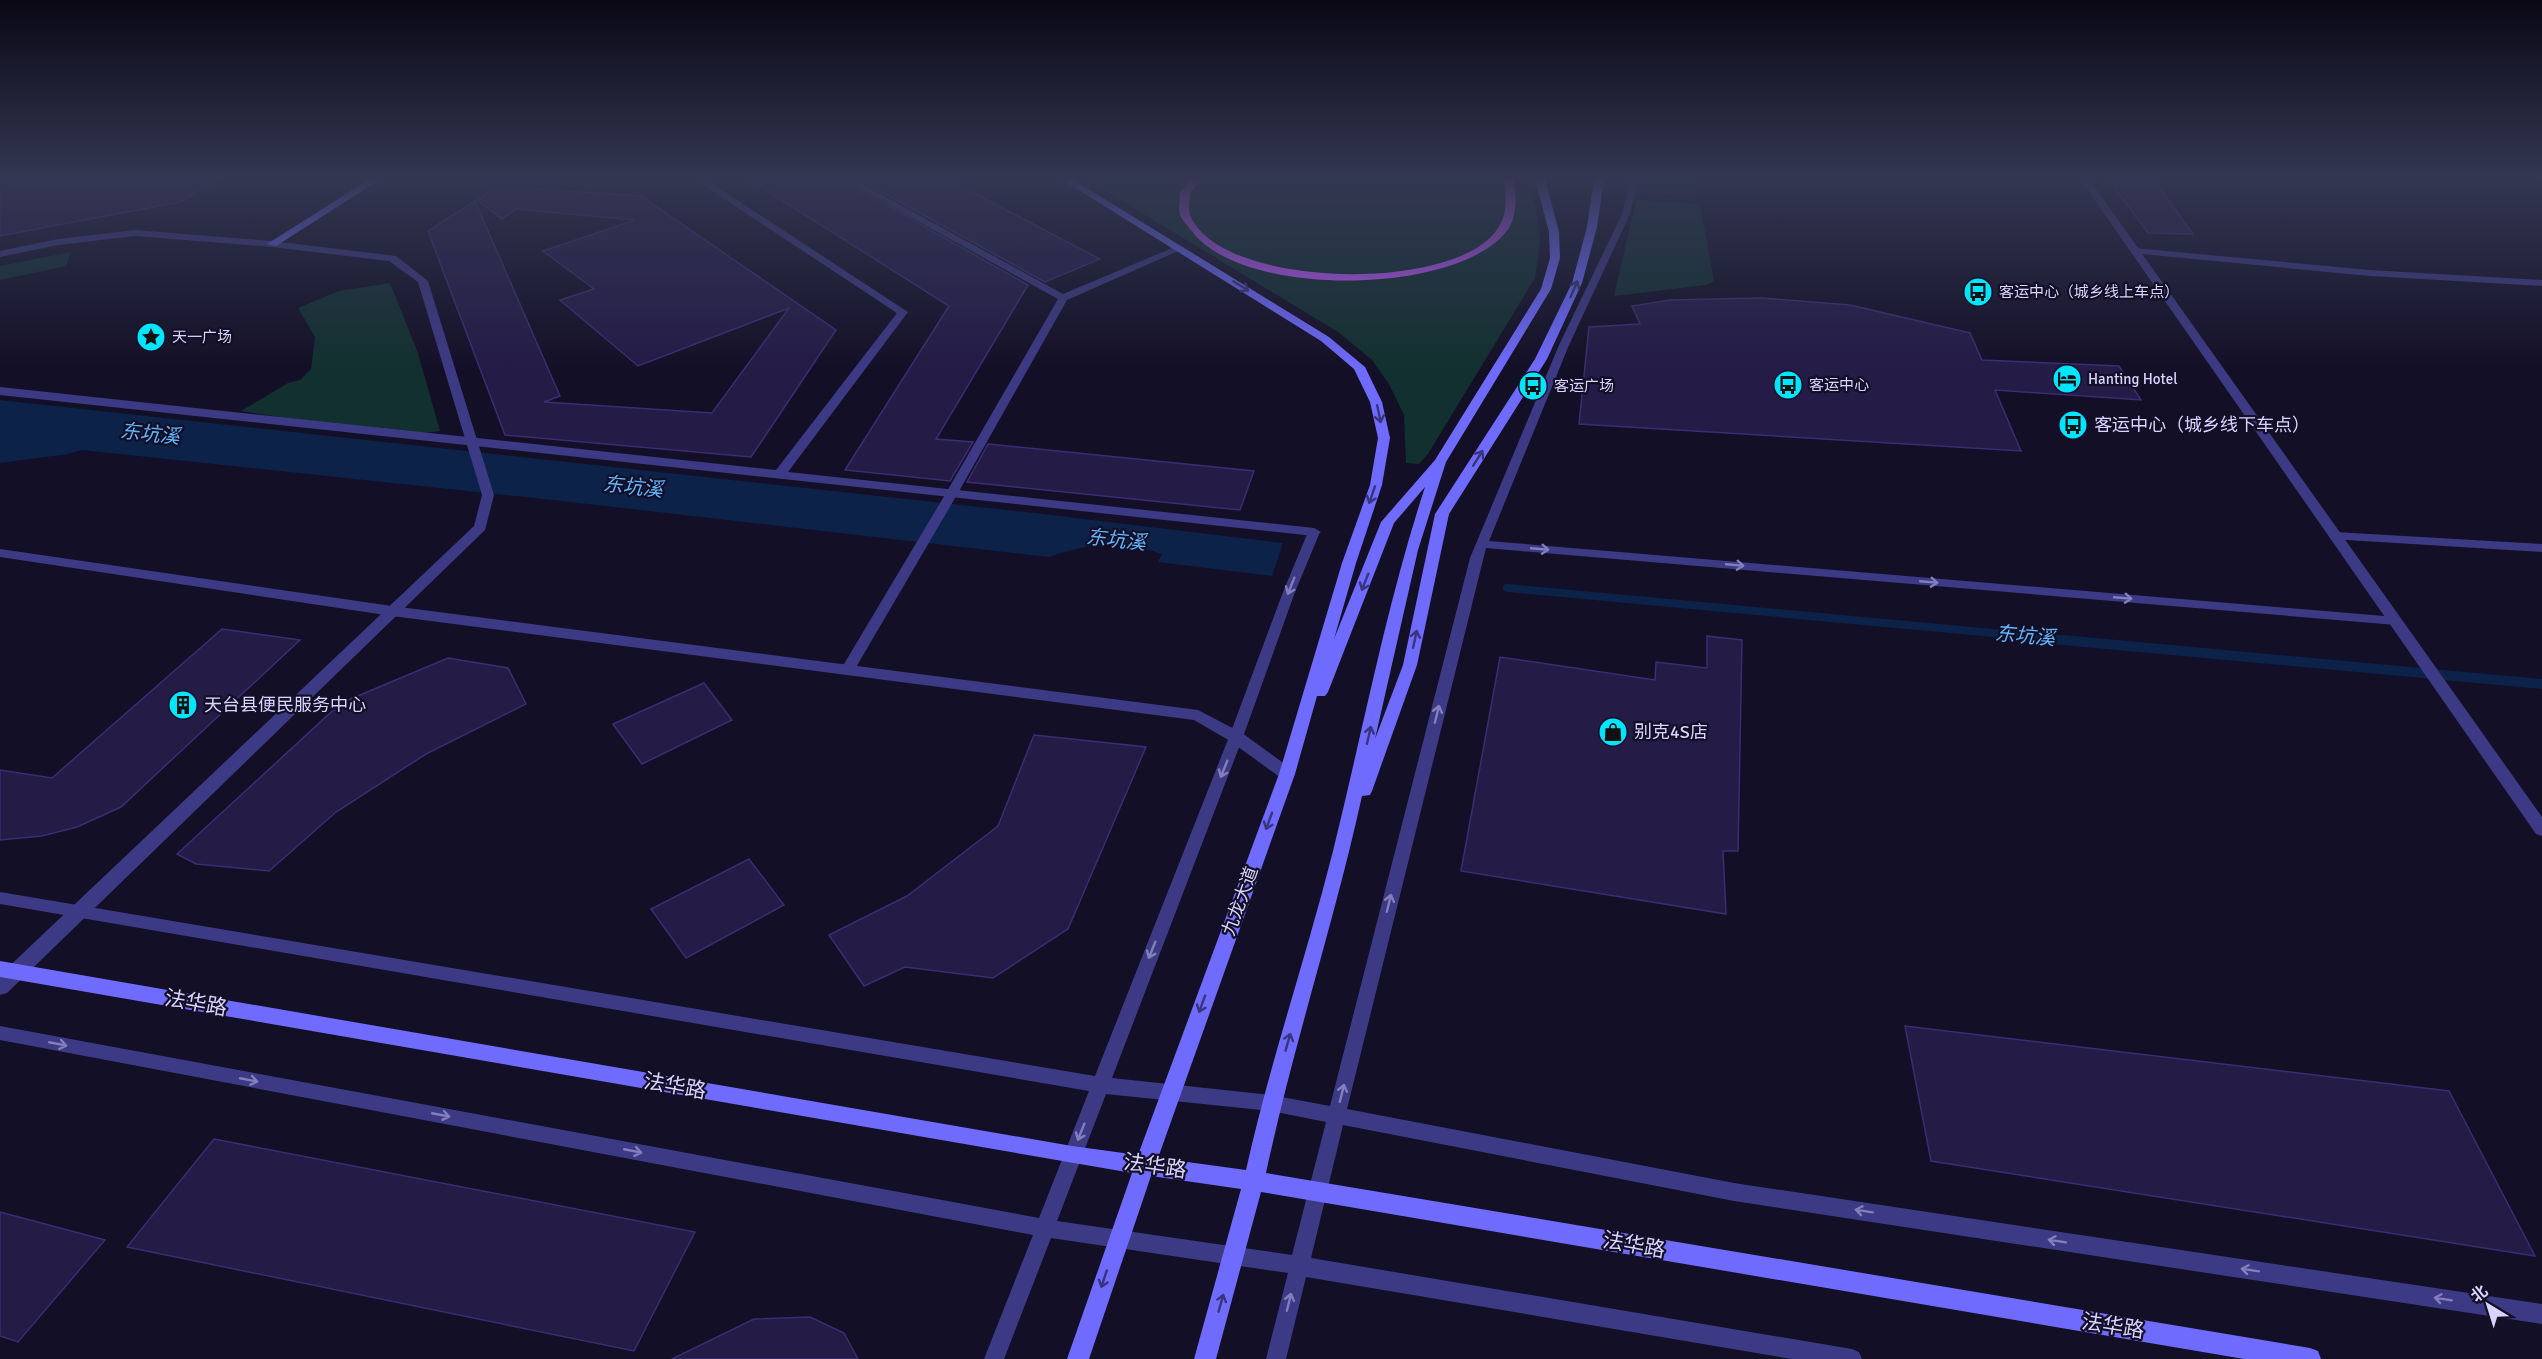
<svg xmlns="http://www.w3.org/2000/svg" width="2542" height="1359" font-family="Signika,'Noto Sans SC',sans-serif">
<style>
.green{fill:#12302f}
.water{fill:#0c2248}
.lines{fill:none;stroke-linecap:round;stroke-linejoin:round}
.stream-far1{stroke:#0c2248;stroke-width:8}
.stream{stroke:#0c2248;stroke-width:10}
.building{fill:#241b47;stroke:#3b2d73;stroke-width:1.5}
.service{fill:#3d3a85;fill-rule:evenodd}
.pedestrian{fill:#3d3a85;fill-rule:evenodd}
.minor{fill:#3d3a85;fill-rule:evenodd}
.tertiary{fill:#3d3a85;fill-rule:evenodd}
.secondary{fill:#6f6bff;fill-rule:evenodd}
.primary{fill:#c25bff;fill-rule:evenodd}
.oneway{stroke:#38347d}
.oneway2{stroke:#837fbc}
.labels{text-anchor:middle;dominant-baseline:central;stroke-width:4.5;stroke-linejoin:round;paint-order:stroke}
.far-poi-label{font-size:15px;fill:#d9d4ff;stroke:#130f26;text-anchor:start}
.poi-label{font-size:18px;fill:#d9d4ff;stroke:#130f26;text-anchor:start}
.street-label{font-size:18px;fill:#d9d4ff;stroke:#130f26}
.water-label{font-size:20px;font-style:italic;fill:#62b6ff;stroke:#130f26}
.near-street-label{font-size:21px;fill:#d9d4ff;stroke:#130f26}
</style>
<rect width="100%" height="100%" fill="#130f26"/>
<g class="green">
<path d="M1086,179H1526L1536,207L1540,243L1535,278L1428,454L1419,464L1406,463L1404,415L1389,384L1372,360L1338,332Z"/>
<path d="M1638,179H1693L1697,195L1636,193Z"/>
<path d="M1636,200L1700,204L1714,281L1706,285L1614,296Z"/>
<path d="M71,252L66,266L0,280V266Z"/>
<path d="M390,283L418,353L440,431L399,436L241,411L288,383L300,380L311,369L315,337L298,308L339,291Z"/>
</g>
<path class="water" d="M0,400L1035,513L1283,543L1272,576L1158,562L1162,554C1125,540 1086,543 1049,557L553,500L82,450L68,454L0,463Z"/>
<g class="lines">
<path class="stream-far1" d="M1507,588L2068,640"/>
<path class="stream" d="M2052,639L2542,684"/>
</g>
<g class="building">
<path d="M0,179H219L180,202L0,236Z"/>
<path d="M748,179H840L1028,285L936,439L973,442L950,481L845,470L949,306Z"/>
<path d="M858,179H947L1100,259L1045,282Z"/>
<path d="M2108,179H2153L2193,234L2148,233Z"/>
<path d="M493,186L641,196L836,330L751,457L505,435L428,231L475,201L560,396L544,402L712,413L789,308L638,366L560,300L594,289L543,251L635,220L516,209L502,219L477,200L493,189Z"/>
<path d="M1762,298L1850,305L1970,333L1982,360L2119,366L2141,400L1995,390L2021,451L1579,424L1589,327L1640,324L1632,306L1670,300Z"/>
<path d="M988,444L1254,471L1240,510L967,482Z"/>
<path d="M222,629L300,640L121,807L77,827L42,836L0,840V770L52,778Z"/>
<path d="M1707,636L1742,640L1738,851H1723L1726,914L1461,871L1500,657L1655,680L1656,662L1707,668Z"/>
<path d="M448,658L508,668L526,704L426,754L336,812L269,871L196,864L177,854L341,703Z"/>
<path d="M704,683L732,720L642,764L613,724Z"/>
<path d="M1034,735L1146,747L1068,929L993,978L905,967L864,986L829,935L907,896L998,826Z"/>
<path d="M749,859L784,905L686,958L651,909Z"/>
<path d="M1905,1026L2449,1091L2535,1256L1931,1161Z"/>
<path d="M214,1139L695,1232L634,1351L127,1247Z"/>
<path d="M0,1212L105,1240L18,1342L0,1336Z"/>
<path d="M810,1317L844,1333L858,1359H672L754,1319Z"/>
</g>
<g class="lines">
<g class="service">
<path d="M842,179H853L1063,294L1177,246L1185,248L1067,300L958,493L855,669L848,674L841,669L946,493L1058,299Z"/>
<path d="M1630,179H1638L1630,214L1569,345L1489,541L2396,617L2402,621L2396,625L1486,548L1347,1109L1734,1183L2542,1304V1324L1734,1201L1343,1125L1311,1258L1852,1349L1859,1352L1862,1359H1792L1306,1277L1286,1359H1266L1288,1273L1051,1238L1004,1359H984L1033,1235L0,1040V1026L1039,1218L1089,1091L0,904V892L1095,1076L1229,737L1283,592L1308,532L1314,528L1320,532L1295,592L1243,737L1112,1078L1271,1095L1330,1106L1470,558L1559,345L1622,214ZM1106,1094L1271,1111L1326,1122L1292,1255L1057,1221Z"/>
<path d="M2134,248L2370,270L2542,280V286L2370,276L2131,253V249Z"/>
<path d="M2335,532L2542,544V552L2331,539L2329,536L2331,533Z"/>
</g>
<path class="pedestrian" d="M694,179H705L908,312L788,472L1314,528L1321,532L1314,536L0,395V387L776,470L897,313Z"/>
<path class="minor" d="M0,549L392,606L1198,710L1242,733L1293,770L1295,774L1293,778H1281L1230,741L1194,720L392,616L0,557Z"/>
<g class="tertiary">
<path d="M2080,179H2089L2542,817V836L2536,834Z"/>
<path d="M135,230L272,241L396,256L428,281L494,495L485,530L7,993L0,995V975L474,526L482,495L418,282L389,261L272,247L135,236L58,245L0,257V251L58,239Z"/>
</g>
<g class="secondary">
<path d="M370,179H381L276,246L267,244Z"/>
<path d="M1061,179H1072L1329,337L1365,367L1382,402L1390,438L1382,485L1356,563L1334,639L1381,522L1435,460L1541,289L1550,258L1549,232L1535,179H1545L1559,232L1560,258L1551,289L1446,462L1418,550L1375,739L1403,665L1435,514L1535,359L1572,283L1587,227L1594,179H1604L1597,227L1582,283L1547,359L1449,514L1417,665L1372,791L1370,795L1362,796C1334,923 1293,1046 1266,1173L2310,1348L2318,1351L2321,1359H2244L1261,1192L1216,1359H1194L1241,1189L1151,1176L1089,1359H1067L1132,1173L0,977V961L1072,1146L1138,1155L1279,774L1342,563L1370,485L1378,438L1370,402L1354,369L1321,341ZM1425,487C1386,606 1363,730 1333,851C1306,958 1270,1062 1246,1170L1158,1158L1295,774L1317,696H1325L1328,692L1394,523Z"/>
</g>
<path class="primary" d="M1192,179H1202L1190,193C1190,199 1188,209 1190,215C1221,290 1458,293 1498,228C1508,213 1506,196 1504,179H1514C1516,197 1518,217 1506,232C1454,296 1239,298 1191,230C1188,226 1182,220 1180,215C1178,209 1180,198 1180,192Z"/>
</g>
<defs><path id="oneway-shaft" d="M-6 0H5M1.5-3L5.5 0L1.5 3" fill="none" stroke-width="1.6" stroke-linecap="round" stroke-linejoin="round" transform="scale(1.5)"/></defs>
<g class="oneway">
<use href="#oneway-shaft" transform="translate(1241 286) rotate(32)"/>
<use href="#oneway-shaft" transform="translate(1574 289) rotate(-67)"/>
<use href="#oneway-shaft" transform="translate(1379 414) rotate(78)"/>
<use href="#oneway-shaft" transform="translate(1478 458) rotate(-58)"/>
<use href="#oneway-shaft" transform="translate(1372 495) rotate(109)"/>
<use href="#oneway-shaft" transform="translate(1365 582) rotate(112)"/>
<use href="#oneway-shaft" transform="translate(1415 639) rotate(-78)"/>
<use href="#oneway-shaft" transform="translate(1369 735) rotate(-77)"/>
<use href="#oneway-shaft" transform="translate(1269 821) rotate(110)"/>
<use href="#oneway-shaft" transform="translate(1202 1004) rotate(110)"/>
<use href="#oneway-shaft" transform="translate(1288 1042) rotate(-74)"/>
<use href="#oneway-shaft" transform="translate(1104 1279) rotate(108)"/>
<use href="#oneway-shaft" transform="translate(1221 1303) rotate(-74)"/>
</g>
<g class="oneway2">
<use href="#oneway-shaft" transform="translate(1540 549) rotate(5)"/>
<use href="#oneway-shaft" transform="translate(1735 565) rotate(5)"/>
<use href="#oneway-shaft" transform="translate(1929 582) rotate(5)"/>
<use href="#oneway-shaft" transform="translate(1291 586) rotate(112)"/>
<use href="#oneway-shaft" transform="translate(2123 598) rotate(5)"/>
<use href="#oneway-shaft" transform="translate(1437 714) rotate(-76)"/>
<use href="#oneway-shaft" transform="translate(1224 769) rotate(112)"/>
<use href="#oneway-shaft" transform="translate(1389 903) rotate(-76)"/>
<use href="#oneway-shaft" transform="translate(1152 950) rotate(112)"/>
<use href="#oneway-shaft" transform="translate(58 1044) rotate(11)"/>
<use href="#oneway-shaft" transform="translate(249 1080) rotate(11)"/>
<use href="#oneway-shaft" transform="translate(1342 1093) rotate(-76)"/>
<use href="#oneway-shaft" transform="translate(441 1115) rotate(11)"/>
<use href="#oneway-shaft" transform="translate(1081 1132) rotate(112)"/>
<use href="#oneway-shaft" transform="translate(633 1151) rotate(11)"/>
<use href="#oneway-shaft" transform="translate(1864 1211) rotate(-171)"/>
<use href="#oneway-shaft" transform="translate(2057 1241) rotate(-171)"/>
<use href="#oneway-shaft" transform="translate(2250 1270) rotate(-171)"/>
<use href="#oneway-shaft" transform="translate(2443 1299) rotate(-171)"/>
<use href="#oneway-shaft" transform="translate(1289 1302) rotate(-76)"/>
</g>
<linearGradient id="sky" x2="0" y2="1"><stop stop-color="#0a0815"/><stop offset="0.48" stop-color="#333752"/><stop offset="1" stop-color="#333752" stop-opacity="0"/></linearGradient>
<rect width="2542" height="370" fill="url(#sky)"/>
<defs>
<g id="bus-disc" transform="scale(1.5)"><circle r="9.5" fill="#00e5ff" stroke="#130f26"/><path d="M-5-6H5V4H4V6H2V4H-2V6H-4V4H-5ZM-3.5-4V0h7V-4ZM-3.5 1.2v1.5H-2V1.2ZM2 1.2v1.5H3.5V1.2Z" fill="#111"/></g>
<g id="sight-disc" transform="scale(1.5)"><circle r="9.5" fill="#00e5ff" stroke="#130f26"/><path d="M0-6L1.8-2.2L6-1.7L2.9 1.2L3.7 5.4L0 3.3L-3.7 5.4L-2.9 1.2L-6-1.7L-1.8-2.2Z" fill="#111"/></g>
<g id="hotel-disc" transform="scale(1.5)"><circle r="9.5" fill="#00e5ff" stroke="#130f26"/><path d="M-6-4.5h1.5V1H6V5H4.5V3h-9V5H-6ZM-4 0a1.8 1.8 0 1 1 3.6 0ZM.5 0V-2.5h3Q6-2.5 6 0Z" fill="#111"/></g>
<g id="building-disc" transform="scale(1.5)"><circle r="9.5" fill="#00e5ff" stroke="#130f26"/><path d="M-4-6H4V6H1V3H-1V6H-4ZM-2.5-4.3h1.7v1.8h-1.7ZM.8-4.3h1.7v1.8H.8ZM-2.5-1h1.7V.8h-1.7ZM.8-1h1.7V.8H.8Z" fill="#111"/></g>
<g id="shop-disc" transform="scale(1.5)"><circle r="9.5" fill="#00e5ff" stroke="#130f26"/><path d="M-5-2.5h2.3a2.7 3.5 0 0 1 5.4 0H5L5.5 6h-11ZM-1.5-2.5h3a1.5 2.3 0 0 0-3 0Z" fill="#111"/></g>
</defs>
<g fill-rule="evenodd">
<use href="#bus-disc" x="1978" y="292"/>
<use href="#sight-disc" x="151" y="337"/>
<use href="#hotel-disc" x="2067" y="379"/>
<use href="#bus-disc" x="1788" y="385"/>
<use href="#bus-disc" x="1533" y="386"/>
<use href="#bus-disc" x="2073" y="425"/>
<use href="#building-disc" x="183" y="705"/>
<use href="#shop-disc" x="1613" y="732"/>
</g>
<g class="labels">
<g class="far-poi-label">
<text x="1999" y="292">客运中心（城乡线上车点）</text>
<text x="172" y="337">天一广场</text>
<text x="2088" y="379">Hanting Hotel</text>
<text x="1809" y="385">客运中心</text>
<text x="1554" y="386">客运广场</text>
</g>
<g class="poi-label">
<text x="2094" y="425">客运中心（城乡线下车点）</text>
<text x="204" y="705">天台县便民服务中心</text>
<text x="1634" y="732">别克4S店</text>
</g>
<g class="street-label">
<text transform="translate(1240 901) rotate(-70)">九龙大道</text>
</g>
<g class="water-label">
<text transform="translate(150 434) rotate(6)">东坑溪</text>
<text transform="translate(633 487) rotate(6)">东坑溪</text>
<text transform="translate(1116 540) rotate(6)">东坑溪</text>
<text transform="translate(2025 636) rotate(5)">东坑溪</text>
</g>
<g class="near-street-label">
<text transform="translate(196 1003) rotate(10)">法华路</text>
<text transform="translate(675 1086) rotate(10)">法华路</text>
<text transform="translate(1155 1166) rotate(8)">法华路</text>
<text transform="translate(1634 1245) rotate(10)">法华路</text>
<text transform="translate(2113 1326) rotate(9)">法华路</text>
</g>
</g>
<g transform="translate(2488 1305) rotate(322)" stroke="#130f26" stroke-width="4.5" paint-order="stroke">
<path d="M0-4.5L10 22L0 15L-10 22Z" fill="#d9d4ff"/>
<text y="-9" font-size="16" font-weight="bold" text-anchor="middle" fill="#d9d4ff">北</text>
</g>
</svg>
